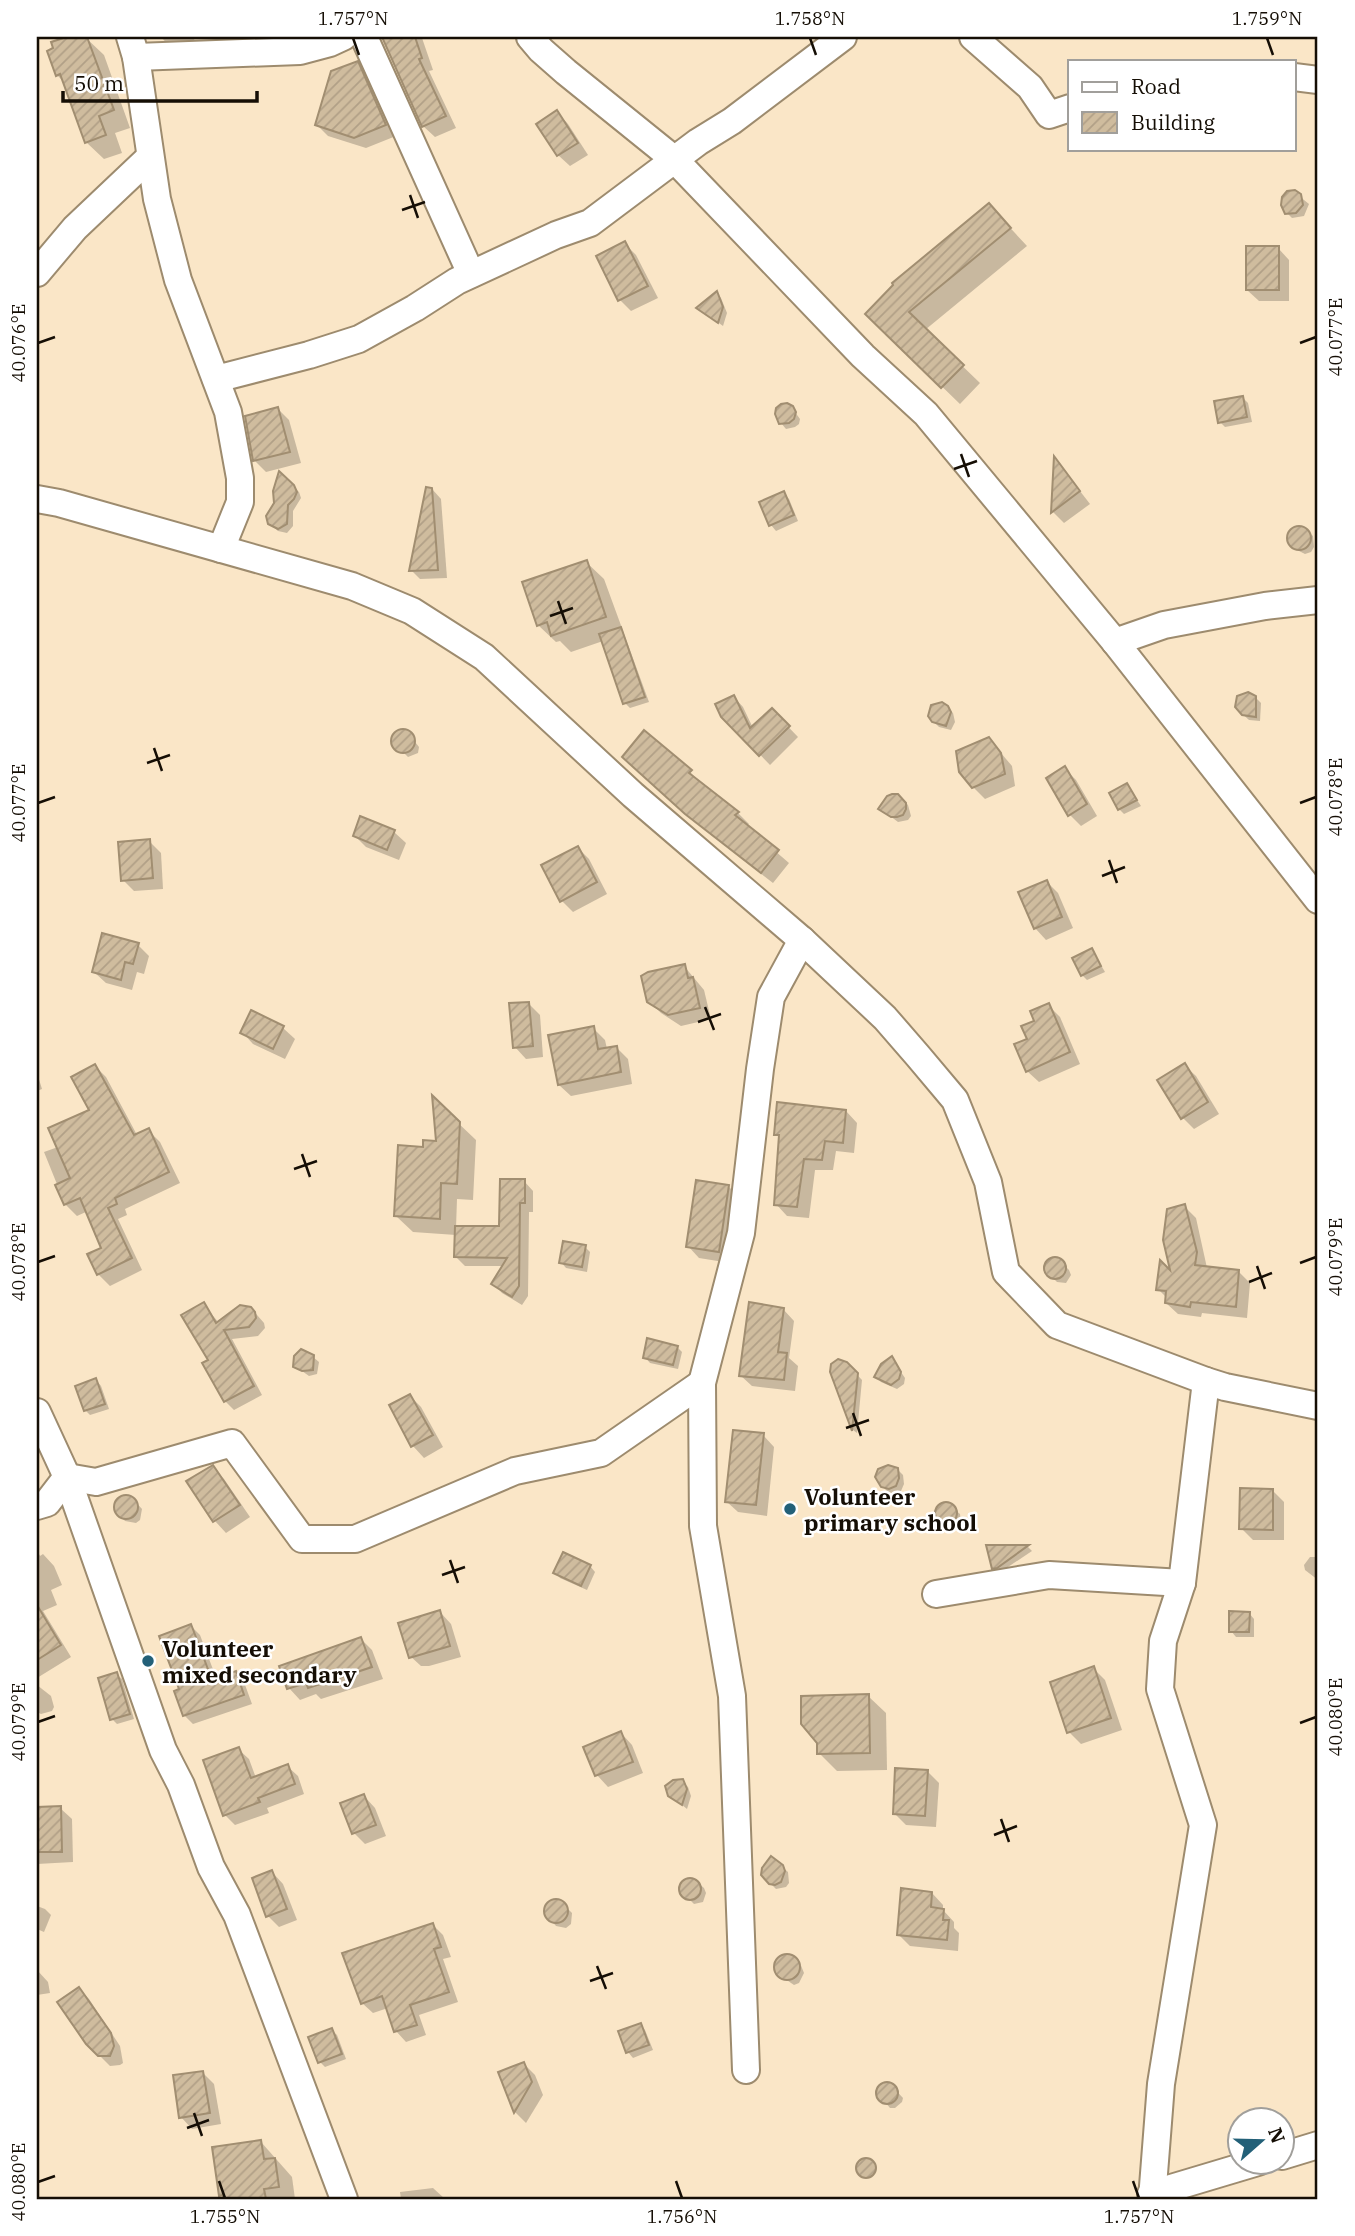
<svg xmlns="http://www.w3.org/2000/svg" width="1355" height="2236" font-family="'IBM Plex Serif',serif">
<style>
.shadow{fill:#0003}
.building{fill:url(#building-hatch);stroke:#a18e71;stroke-width:2}
.lines{fill:none;stroke-linecap:round;stroke-linejoin:round}
.minor-casing{stroke:#9d8b6e;stroke-width:30}
.minor{stroke:#fff;stroke-width:26}
.ticks{fill:none;stroke:#150e05;stroke-width:2.5}
.poi-dot{fill:#236078;stroke:#fff;stroke-width:2.5}
.labels{text-anchor:middle;dominant-baseline:central;stroke-width:5;stroke-linejoin:round;paint-order:stroke}
.poi-label{font-size:23px;font-weight:bold;fill:#150e05;stroke:#fff;text-anchor:start}
.neatline{fill:none;stroke:#150e05;stroke-width:2.5}
.ticks-label{font-size:18px;text-anchor:middle;fill:#150e05}
</style>
<defs>
<pattern id="building-hatch" width="6" height="6" patternUnits="userSpaceOnUse" patternTransform="scale(1.75)"><rect width="6" height="6" fill="#cfbc9e"/><path d="M-1 1l2-2M0 6l6-6M5 7l2-2" fill="none" stroke="#b1a087"/></pattern>
</defs>
<rect width="100%" height="100%" fill="#fae6c7"/>
<g class="shadow">
<path d="M161,37H193L197,45L174,51Z"/>
<path d="M385,37L422,38L433,70L429,71L456,128L435,137L423,126Z"/>
<path d="M86,38L104,55L130,128L115,133L122,153L104,159L86,142L64,82L57,75Z"/>
<path d="M357,63L368,74L396,136L366,148L328,136L317,125Z"/>
<path d="M557,112L568,124L588,155L570,166L558,155Z"/>
<path d="M1294,192L1309,204L1304,216L1292,218L1287,213Z"/>
<path d="M989,205L1027,246L925,330L980,383L960,404L867,314Z"/>
<path d="M625,244L636,255L658,298L631,311L620,300Z"/>
<path d="M1278,248L1289,260V301H1259L1247,290Z"/>
<path d="M717,293L721,298L727,313L723,326L698,308Z"/>
<path d="M1243,398L1248,403L1252,422L1225,427L1220,422Z"/>
<path d="M792,408L800,419L799,424L795,427L786,429L781,423Z"/>
<path d="M278,409L289,420L301,463L266,472L255,461L247,417Z"/>
<path d="M1056,460L1090,504L1064,523L1053,512Z"/>
<path d="M280,474L299,492L301,498L293,511V526L287,533L278,531L272,525Z"/>
<path d="M432,489L441,499L447,578L420,579L411,570Z"/>
<path d="M783,493L789,499L798,521L776,531L771,525L761,503Z"/>
<path d="M1297,528L1307,531L1313,536L1314,547L1311,552L1305,554L1299,551L1289,540L1292,531Z"/>
<path d="M586,562L604,579L649,702L630,708L625,703L603,641L571,652L560,641L556,642L538,625Z"/>
<path d="M734,697L743,707L753,728L772,710L798,737L770,765L723,716Z"/>
<path d="M1255,697L1261,703L1260,721L1249,720L1238,710Z"/>
<path d="M947,707L953,713L955,722L951,730L939,727L933,721Z"/>
<path d="M402,731L408,733L419,747L418,753L408,757L394,743L395,735Z"/>
<path d="M645,733L690,772L701,784L738,813L749,824L746,826L789,863L773,883L699,825Z"/>
<path d="M989,739L1012,766L1015,786L985,799L973,787Z"/>
<path d="M1064,768L1076,780L1097,816L1081,826L1070,815Z"/>
<path d="M1127,785L1141,806L1124,814L1119,809Z"/>
<path d="M902,799L908,805L911,816L908,820L898,822L881,809Z"/>
<path d="M361,819L394,832L406,843L399,860L366,847L355,836Z"/>
<path d="M149,841L161,853L163,889L134,891L123,880Z"/>
<path d="M578,848L589,859L607,894L573,912L561,900Z"/>
<path d="M1047,882L1058,893L1073,928L1046,940L1035,928Z"/>
<path d="M138,945L149,956L144,974L137,972L132,990L106,983L94,972Z"/>
<path d="M1092,950L1105,972L1087,980L1082,975Z"/>
<path d="M684,966L704,990L711,1019L681,1026L661,1013L649,1001Z"/>
<path d="M528,1003L540,1015L543,1057L526,1059L515,1047Z"/>
<path d="M1048,1005L1060,1017L1080,1064L1039,1082L1027,1071L1029,1040L1036,1022Z"/>
<path d="M252,1012L283,1028L295,1039L285,1059L253,1044L242,1032Z"/>
<path d="M593,1028L605,1040L607,1049L616,1047L628,1059L632,1084L571,1096L559,1085Z"/>
<path d="M1184,1065L1196,1076L1219,1114L1194,1129L1183,1118Z"/>
<path d="M95,1066L106,1077L137,1135L148,1130L160,1142L180,1183L125,1209L127,1215L118,1219L142,1270L110,1286L98,1274L103,1249L88,1211L77,1216L65,1204L44,1152L58,1147L91,1111Z"/>
<path d="M37,1073L42,1089L37,1091Z"/>
<path d="M434,1100L476,1140L473,1200L457,1199L456,1228H501L524,1181L533,1191V1212H529L528,1296L522,1305L502,1293L493,1283L504,1266H465L456,1257V1235L413,1232L396,1216L425,1149L437,1143Z"/>
<path d="M846,1111L857,1123L854,1153L836,1151L833,1170H815L809,1218L787,1216L776,1204L781,1139L776,1134Z"/>
<path d="M728,1186L740,1198L730,1263L699,1258L688,1246Z"/>
<path d="M1184,1206L1196,1218L1207,1268L1239,1272L1250,1283L1247,1318L1202,1313L1201,1317L1178,1314L1166,1303L1167,1298L1158,1289L1174,1276Z"/>
<path d="M585,1247L590,1252L587,1272L566,1268L561,1262Z"/>
<path d="M1053,1259L1059,1260L1069,1270L1071,1275L1066,1283L1057,1282L1047,1272L1046,1267Z"/>
<path d="M204,1305L219,1323L251,1308L264,1323L265,1328L258,1336L232,1339L262,1395L234,1410L225,1401L210,1361Z"/>
<path d="M783,1309L794,1321L789,1358L798,1366L795,1391L752,1386L740,1375Z"/>
<path d="M677,1347L682,1352L678,1369L650,1363L645,1357Z"/>
<path d="M313,1357L319,1362L317,1374L309,1376L295,1366Z"/>
<path d="M892,1359L905,1378L904,1384L897,1389L881,1382L876,1376Z"/>
<path d="M846,1363L862,1380L857,1433L853,1430L832,1372Z"/>
<path d="M96,1380L101,1386L109,1409L90,1415L85,1410Z"/>
<path d="M410,1396L421,1407L443,1447L424,1458L413,1446L391,1406Z"/>
<path d="M763,1435L774,1447L767,1516L738,1512L726,1501Z"/>
<path d="M212,1467L224,1479L250,1517L226,1533L215,1521L188,1482Z"/>
<path d="M897,1469L903,1475L904,1484L901,1491L895,1494L888,1492L882,1486Z"/>
<path d="M1273,1491L1284,1502V1540H1253L1241,1528Z"/>
<path d="M122,1497L133,1499L142,1509L140,1520L136,1523L125,1521L116,1511L118,1500Z"/>
<path d="M946,1503L960,1514L961,1523L953,1528L939,1518L938,1508Z"/>
<path d="M988,1547H1028L1032,1551L999,1573L994,1568Z"/>
<path d="M37,1550L40,1556L43,1554L54,1566L62,1585L51,1590L57,1605L43,1611L71,1657L37,1678Z"/>
<path d="M1310,1557H1318V1580L1305,1570L1304,1565Z"/>
<path d="M590,1566L595,1572L587,1590L560,1578L555,1572Z"/>
<path d="M440,1612L451,1624L461,1657L429,1666H421L409,1655Z"/>
<path d="M1249,1613L1254,1619V1637H1236L1231,1631Z"/>
<path d="M191,1626L200,1635L217,1680L235,1673L244,1682L252,1704L193,1724L184,1715L181,1690Z"/>
<path d="M361,1639L372,1650L383,1679L321,1699L316,1694L300,1700L289,1688Z"/>
<path d="M1093,1668L1105,1680L1122,1730L1081,1744L1069,1732Z"/>
<path d="M116,1674L122,1679L134,1719L117,1724L112,1719Z"/>
<path d="M37,1685L51,1696L54,1707L52,1711L41,1714L37,1712Z"/>
<path d="M868,1696L886,1713L887,1770L837,1771L819,1753Z"/>
<path d="M621,1733L632,1745L643,1773L608,1787L597,1775Z"/>
<path d="M238,1749L249,1759L256,1778L287,1766L298,1776L304,1794L267,1808L269,1813L235,1825L225,1815Z"/>
<path d="M928,1772L939,1783L936,1827L906,1825L894,1813Z"/>
<path d="M682,1781L688,1787L691,1796L687,1809L670,1795Z"/>
<path d="M364,1796L375,1808L386,1836L365,1844L354,1833Z"/>
<path d="M37,1808H60L72,1819L73,1862L37,1864Z"/>
<path d="M782,1867L788,1872L789,1883L786,1887L776,1889L770,1883Z"/>
<path d="M272,1872L283,1884L297,1920L279,1927L268,1916Z"/>
<path d="M688,1880L698,1883L704,1888L706,1893L703,1902L694,1904L681,1891L684,1882Z"/>
<path d="M932,1893L943,1905V1910L954,1922V1928L959,1933L958,1951L910,1946L898,1934Z"/>
<path d="M555,1901L561,1902L572,1913L571,1924L566,1928L556,1926L546,1914V1907Z"/>
<path d="M37,1906L45,1909L51,1915L44,1932L37,1929Z"/>
<path d="M433,1925L443,1935L451,1957L443,1959L458,2002L419,2015L426,2035L406,2042L396,2031L388,2008L373,2013L362,2003L344,1954Z"/>
<path d="M786,1957L795,1958L800,1963L804,1973L799,1983L794,1985L778,1974L777,1962Z"/>
<path d="M37,1970L48,1982L50,1993L37,1995Z"/>
<path d="M79,1989L89,1999L120,2046L123,2063L120,2065L110,2066L87,2043Z"/>
<path d="M640,2025L645,2030L653,2050L633,2058L628,2052Z"/>
<path d="M331,2030L337,2035L346,2059L325,2067L320,2062Z"/>
<path d="M524,2064L535,2075L543,2095L526,2123L515,2112L500,2073Z"/>
<path d="M203,2073L214,2084L221,2124L192,2129L181,2117Z"/>
<path d="M886,2083L890,2084L903,2098L902,2102L895,2108H890L878,2094L881,2085Z"/>
<path d="M261,2142L292,2177L295,2199H225L221,2195Z"/>
<path d="M433,2188L445,2199H401L400,2192Z"/>
</g>
<g class="building">
<path d="M67,37H87L114,110L99,116L106,135L85,143L60,74L56,76L47,51L53,48L51,42Z"/>
<path d="M382,37H415L422,58L419,59L446,116L422,127Z"/>
<path d="M358,61L386,125L354,138L315,125L331,71Z"/>
<path d="M557,110L578,143L557,156L536,124Z"/>
<path d="M1295,190L1301,194L1303,205L1296,213L1285,214L1281,205L1282,197L1287,191Z"/>
<path d="M989,203L1011,228L909,312L964,365L941,388L865,314L893,285L892,283Z"/>
<path d="M625,241L648,286L618,301L596,256Z"/>
<rect x="1246" y="246" width="33" height="44"/>
<path d="M717,291L723,307L718,323L696,308Z"/>
<path d="M1243,396L1247,417L1218,423L1214,401Z"/>
<path d="M787,403L793,406L796,412L794,419L789,423L779,424L775,414L776,408L781,404Z"/>
<path d="M278,407L290,452L253,461L245,416Z"/>
<path d="M1054,456L1080,491L1051,513Z"/>
<path d="M279,471L294,485L297,492L294,499L288,505L287,524L278,529L268,524L266,516L274,503L273,491Z"/>
<path d="M426,487L432,488L438,570L409,571Z"/>
<path d="M784,491L794,515L769,526L759,502Z"/>
<circle cx="1299" cy="538" r="12"/>
<path d="M587,560L606,617L551,636L547,622L537,626L522,582Z"/>
<path d="M621,627L645,697L623,704L599,634Z"/>
<path d="M1248,692L1256,696V717L1242,715L1235,707L1237,696Z"/>
<path d="M734,695L750,728L772,708L790,726L759,756L721,717L715,704Z"/>
<path d="M942,702L948,706L951,712L946,726L932,722L928,716L931,705Z"/>
<circle cx="403" cy="741" r="12"/>
<path d="M644,730L692,770L689,773L739,812L735,815L779,850L761,873L685,814L622,757Z"/>
<path d="M989,737L1001,753L1005,774L972,788L959,772L956,751Z"/>
<path d="M1065,766L1087,804L1068,816L1046,778Z"/>
<path d="M1127,783L1137,800L1118,810L1109,793Z"/>
<path d="M892,794H898L906,803V809L903,815L897,817H891L878,809L887,796Z"/>
<path d="M360,816L395,830L387,850L353,836Z"/>
<path d="M150,839L153,878L121,881L118,842Z"/>
<path d="M578,846L597,882L560,902L541,865Z"/>
<path d="M1047,880L1062,917L1034,929L1018,892Z"/>
<path d="M102,933L139,943L133,964L125,962L121,980L92,972Z"/>
<path d="M1092,948L1101,966L1081,976L1072,958Z"/>
<path d="M685,964L688,978L693,977L700,1008L668,1015L647,1002L641,976L648,972Z"/>
<path d="M529,1002L533,1046L513,1048L509,1003Z"/>
<path d="M1049,1003L1070,1052L1026,1072L1014,1044L1027,1039L1021,1026L1034,1021L1030,1011Z"/>
<path d="M251,1010L284,1026L273,1049L240,1033Z"/>
<path d="M594,1026L598,1049L617,1046L621,1072L558,1085L548,1035Z"/>
<path d="M1185,1063L1208,1102L1181,1119L1157,1080Z"/>
<path d="M95,1064L134,1135L149,1128L169,1172L115,1198L117,1204L108,1208L132,1258L97,1275L87,1254L101,1248L80,1198L64,1205L55,1185L70,1178L48,1128L89,1110L71,1077Z"/>
<path d="M432,1095L460,1122L457,1184L441,1183L440,1219L394,1216L398,1145L423,1147V1140L436,1141Z"/>
<path d="M777,1102L846,1110L843,1143L825,1141L822,1160L804,1159L797,1207L774,1205L779,1135H774Z"/>
<path d="M500,1179H525V1203H520L519,1286L512,1297L491,1284L507,1258L454,1257L455,1226H499Z"/>
<path d="M696,1180L729,1185L719,1252L686,1247Z"/>
<path d="M1185,1204L1197,1252L1195,1265L1239,1270L1236,1307L1191,1302L1190,1307L1165,1303L1166,1291L1156,1290L1160,1260L1170,1270L1163,1240L1167,1209Z"/>
<path d="M563,1241L586,1245L582,1267L559,1263Z"/>
<circle cx="1055" cy="1268" r="11"/>
<path d="M204,1302L216,1323L240,1305L251,1307L255,1312L256,1318L249,1327L224,1330L254,1386L224,1402L202,1363L208,1360L181,1315Z"/>
<path d="M749,1302L784,1308L778,1352L787,1353L784,1380L739,1376Z"/>
<path d="M647,1338L678,1346L673,1365L643,1358Z"/>
<path d="M301,1349L314,1355L313,1370L302,1371L293,1367L294,1356Z"/>
<path d="M892,1356L901,1372L899,1379L891,1385L874,1377L881,1364Z"/>
<path d="M838,1359L847,1362L858,1373L852,1431L830,1372L831,1364Z"/>
<path d="M96,1378L105,1404L84,1411L75,1386Z"/>
<path d="M410,1394L433,1435L411,1447L389,1405Z"/>
<path d="M733,1430L764,1433L756,1505L725,1502Z"/>
<path d="M213,1465L240,1505L213,1522L186,1481Z"/>
<path d="M888,1465L898,1468L899,1478L896,1486L889,1489L881,1487L875,1477L878,1469Z"/>
<path d="M1240,1488L1273,1489V1530L1239,1529Z"/>
<circle cx="126" cy="1507" r="12"/>
<circle cx="946" cy="1513" r="11"/>
<path d="M986,1545H1029L997,1568L992,1569Z"/>
<path d="M563,1552L591,1565L581,1586L553,1573Z"/>
<path d="M37,1605L61,1645L37,1660Z"/>
<path d="M440,1610L450,1646L409,1658L398,1623Z"/>
<path d="M1229,1611L1250,1612L1249,1632H1229Z"/>
<path d="M191,1624L212,1680L236,1671L244,1695L183,1716L174,1691L179,1689L159,1636Z"/>
<path d="M361,1637L372,1667L308,1688L306,1683L287,1689L279,1666Z"/>
<path d="M1094,1666L1111,1718L1067,1733L1050,1682Z"/>
<path d="M117,1672L130,1714L110,1720L98,1678Z"/>
<path d="M869,1694L870,1753L817,1754V1743L801,1724V1696Z"/>
<path d="M621,1731L633,1762L595,1776L583,1747Z"/>
<path d="M239,1747L251,1778L288,1764L295,1784L258,1798L260,1802L223,1816L203,1760Z"/>
<path d="M895,1768L928,1770L925,1816L893,1814Z"/>
<path d="M683,1779L687,1789L682,1805L668,1796L665,1786L673,1780Z"/>
<path d="M364,1794L376,1825L352,1834L340,1803Z"/>
<path d="M61,1806L62,1852H37V1807Z"/>
<path d="M771,1856L783,1865L785,1871L781,1882L775,1885L769,1884L761,1875L762,1868Z"/>
<path d="M272,1870L287,1909L266,1917L252,1878Z"/>
<circle cx="690" cy="1889" r="11"/>
<path d="M901,1888L932,1892L931,1907L944,1909L943,1920H949L947,1940L897,1935Z"/>
<circle cx="556" cy="1911" r="12"/>
<path d="M433,1923L441,1947L434,1949L449,1992L410,2005L417,2025L394,2032L382,1996L361,2004L342,1953Z"/>
<circle cx="787" cy="1967" r="13"/>
<path d="M79,1987L111,2033L114,2046L110,2056H98L86,2044L57,2002Z"/>
<path d="M641,2023L649,2045L626,2053L618,2031Z"/>
<path d="M332,2028L342,2054L318,2063L308,2037Z"/>
<path d="M524,2062L532,2082L514,2113L498,2072Z"/>
<path d="M203,2071L210,2113L179,2118L173,2075Z"/>
<circle cx="887" cy="2093" r="11"/>
<path d="M261,2140L264,2159L275,2158L279,2187L264,2189L266,2199H223V2195L219,2196L212,2147Z"/>
<circle cx="866" cy="2168" r="10"/>
</g>
<g class="lines">
<g class="minor-casing">
<g id="minor">
<path d="M130,37L136,57L157,199L178,280L228,412L240,478V502L221,549"/>
<path d="M364,37L471,274"/>
<path d="M530,37L541,50L566,72L675,160L863,356L926,414L1115,642L1318,900"/>
<path d="M973,37L1030,87L1049,115L1070,108"/>
<path d="M136,57L300,51L330,43L343,37"/>
<path d="M1294,77L1318,80"/>
<path d="M37,273L75,228L150,157"/>
<path d="M216,379L309,355L359,339L415,308L457,281L556,235L590,223L698,142L732,121L843,37"/>
<path d="M37,499L59,503L352,586L412,611L484,657L633,795L802,940L885,1018L918,1056L955,1100L988,1182L1006,1272L1057,1325L1206,1381L1182,1583L1163,1641L1160,1689L1203,1825L1161,2084L1152,2199"/>
<path d="M1115,642L1164,625L1265,606L1318,600"/>
<path d="M1206,1381L1225,1387L1318,1406"/>
<path d="M37,1412L67,1477L163,1750L181,1785L211,1867L237,1915L344,2199"/>
<path d="M37,1506L47,1503L67,1477L96,1482L232,1443L302,1539H355L515,1471L601,1453L702,1383"/>
<path d="M936,1594L1049,1575L1182,1583"/>
<path d="M746,2070L732,1696L703,1526L702,1383L741,1233L760,1069L771,997L802,940"/>
<path d="M1282,2156L1318,2145"/>
<path d="M1151,2194L1258,2162"/>
</g>
</g>
<use href="#minor" class="minor"/>
</g>
<path class="ticks" d="M353,38L359,55M810,38L816,55M1267,38L1273,55M410,195L418,218M402,210L425,202M38,343L55,337M1300,343L1316,337M961,454L969,477M954,469L977,461M558,601L566,624M550,616L573,608M154,748L162,771M147,763L170,755M38,803L55,797M1300,803L1316,797M1109,860L1117,883M1102,876L1125,867M705,1007L714,1030M698,1022L721,1014M302,1154L310,1177M294,1169L317,1161M38,1262L55,1256M1300,1263L1316,1257M1257,1266L1265,1289M1249,1282L1272,1273M853,1413L861,1436M846,1428L869,1420M450,1560L458,1583M442,1575L465,1567M38,1722L55,1716M1300,1723L1316,1717M1001,1819L1009,1842M994,1835L1017,1826M597,1966L606,1989M590,1981L613,1973M194,2113L202,2136M187,2128L209,2120M219,2181L225,2198M676,2181L682,2198M1133,2181L1139,2198M38,2182L55,2176"/>
<g class="poi-dot">
<circle cx="790" cy="1509" r="7"/>
<circle cx="148" cy="1661" r="7"/>
</g>
<g class="labels">
<g class="poi-label">
<text x="804" y="1496">Volunteer<tspan x="804" dy="26">primary school</tspan></text>
<text x="162" y="1648">Volunteer<tspan x="162" dy="26">mixed secondary</tspan></text>
</g>
</g>
<rect width="1355" height="2236" fill="none" stroke="#ffffff" stroke-width="77"/>
<rect x="1068" y="60" width="228" height="91" fill="#ffffff" stroke="#a19f9b" stroke-width="2"/>
<rect x="1082" y="82" width="35" height="10" fill="#ffffff" stroke="#a19f9b" stroke-width="2"/>
<text x="1131" y="94" font-size="21" fill="#150e05">Road</text>
<rect x="1082" y="112" width="35" height="21" fill="url(#building-hatch)" stroke="#a19f9b" stroke-width="2"/>
<text x="1131" y="130" font-size="21" fill="#150e05">Building</text>
<g transform="translate(1261 2141) rotate(70)"><circle r="33" fill="#ffffff" stroke="#a19f9b" stroke-width="2"/>
<path d="M0-5L12 26L0 18L-12 26Z" fill="#236078"/>
<text y="-10" font-size="19" font-weight="bold" text-anchor="middle" fill="#150e05">N</text>
</g>
<path d="M63 91v10h194v-10" fill="none" stroke="#150e05" stroke-width="3.5"/>
<text x="74" y="91" font-size="21" fill="#150e05" stroke="#ffffff" stroke-width="5" paint-order="stroke">50 m</text>
<rect x="38" y="38" width="1278" height="2160" class="neatline"/>
<g class="ticks-label">
<text x="353" y="25">1.757°N</text>
<text x="810" y="25">1.758°N</text>
<text x="1267" y="25">1.759°N</text>
<text transform="translate(1336 337) rotate(-90)" y="6">40.077°E</text>
<text transform="translate(19 343) rotate(-90)" y="6">40.076°E</text>
<text transform="translate(1336 797) rotate(-90)" y="6">40.078°E</text>
<text transform="translate(19 803) rotate(-90)" y="6">40.077°E</text>
<text transform="translate(1336 1257) rotate(-90)" y="6">40.079°E</text>
<text transform="translate(19 1262) rotate(-90)" y="6">40.078°E</text>
<text transform="translate(1336 1717) rotate(-90)" y="6">40.080°E</text>
<text transform="translate(19 1722) rotate(-90)" y="6">40.079°E</text>
<text transform="translate(19 2182) rotate(-90)" y="6">40.080°E</text>
<text x="225" y="2223">1.755°N</text>
<text x="682" y="2223">1.756°N</text>
<text x="1139" y="2223">1.757°N</text>
</g>
</svg>
